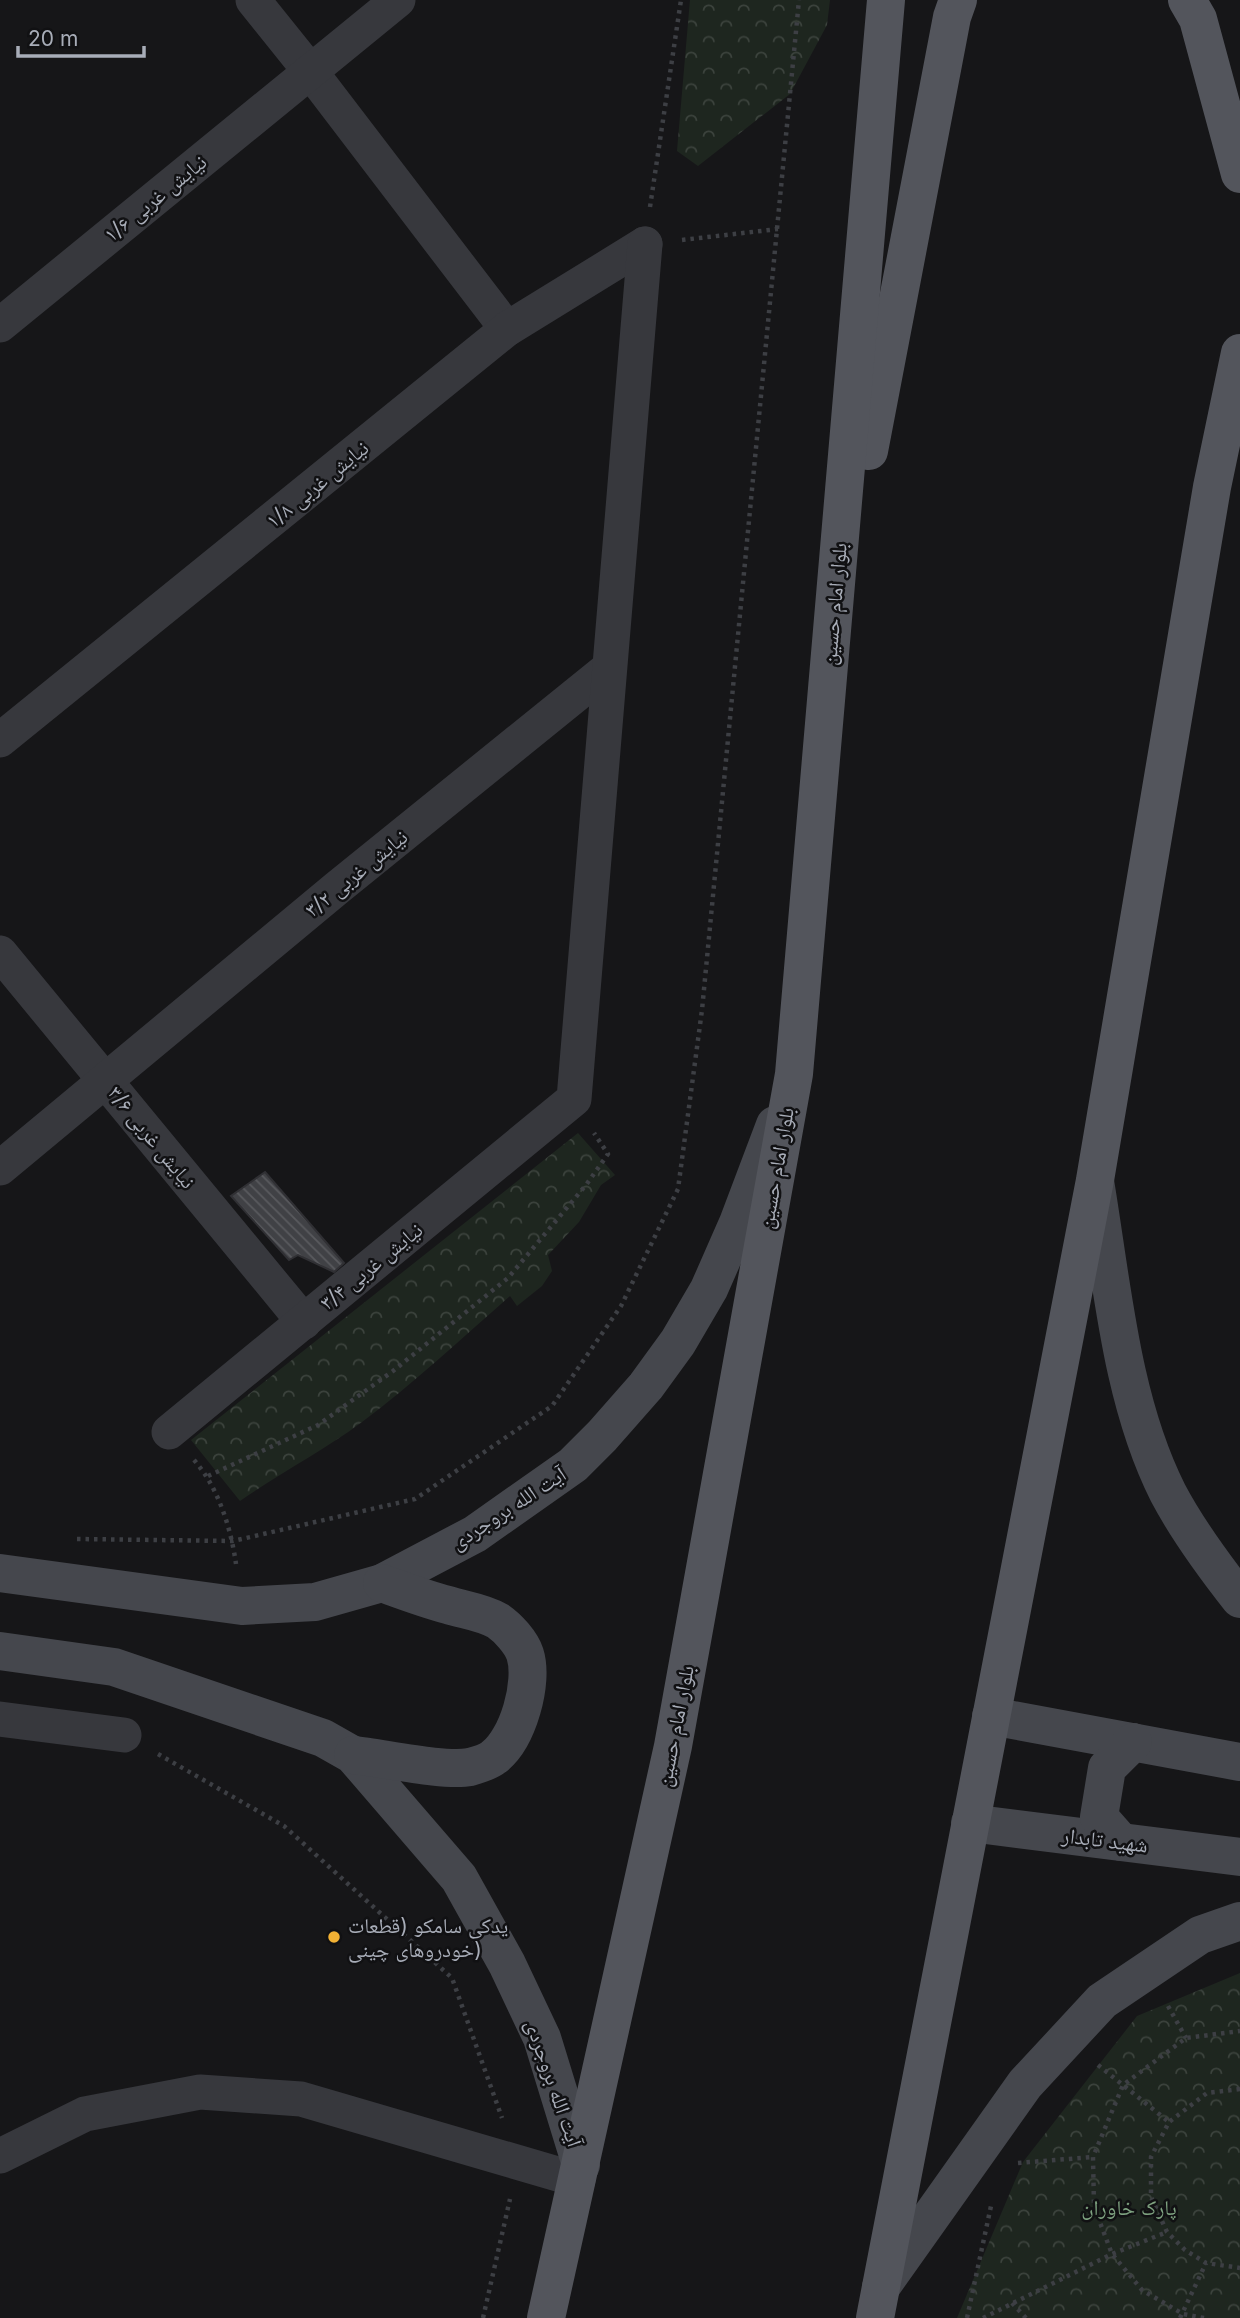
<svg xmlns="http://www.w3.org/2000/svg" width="1240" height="2318" font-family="Inter,'Noto Naskh Arabic',sans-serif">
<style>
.park{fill:url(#park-crowns)}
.building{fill:url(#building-back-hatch);stroke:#303034;stroke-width:2}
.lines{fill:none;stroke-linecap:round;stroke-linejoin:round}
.path{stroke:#3d3f44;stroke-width:4.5;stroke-dasharray:3.5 5;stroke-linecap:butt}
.minor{stroke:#37383d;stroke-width:35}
.secondary{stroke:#45474d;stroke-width:38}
.primary{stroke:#53555c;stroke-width:38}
.poi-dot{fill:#f2b134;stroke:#111113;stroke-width:2.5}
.labels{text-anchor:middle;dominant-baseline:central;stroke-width:5;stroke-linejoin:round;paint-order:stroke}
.street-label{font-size:21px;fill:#a8adb8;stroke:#111113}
.poi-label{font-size:21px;fill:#a8adb8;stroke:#111113;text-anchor:start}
.park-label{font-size:21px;fill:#7fa381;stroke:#111113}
</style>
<defs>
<pattern id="park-crowns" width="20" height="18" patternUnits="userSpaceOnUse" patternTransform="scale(1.75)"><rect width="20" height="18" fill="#1e261f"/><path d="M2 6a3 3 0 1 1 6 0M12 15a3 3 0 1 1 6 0" fill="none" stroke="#3c433d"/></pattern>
<pattern id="building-back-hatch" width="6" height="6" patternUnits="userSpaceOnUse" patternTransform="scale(1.75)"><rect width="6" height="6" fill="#404145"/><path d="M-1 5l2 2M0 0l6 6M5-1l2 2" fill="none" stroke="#595a5e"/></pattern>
</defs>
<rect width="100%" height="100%" fill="#161618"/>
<g class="park">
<path d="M690,0H830L827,25L790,94L698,166L677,151Z"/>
<path d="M578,1133L615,1175L601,1185L579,1222L548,1255L552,1271L542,1286L517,1306L510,1296C461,1339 414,1383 362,1422C323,1451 280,1473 240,1501L191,1440Z"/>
<path d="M1240,1973V2318H957L1023,2162L1137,2016Z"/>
</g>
<path class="building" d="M265,1172L344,1263L334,1272L298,1255L289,1260L231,1196Z"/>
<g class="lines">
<g class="path">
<path d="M650,207L681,0"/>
<path d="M682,240L778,229"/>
<path d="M194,1460C218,1487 231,1528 236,1564"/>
<path d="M208,1476L318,1425L393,1371L508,1278L586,1185L608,1154L594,1133"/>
<path d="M77,1539L233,1541L415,1499L552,1406L621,1306L678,1189L702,1010L799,0"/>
<path d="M158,1754L284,1826L452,1978L502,2118"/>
<path d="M1168,2006L1186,2038"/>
<path d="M1098,2065L1169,2122"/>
<path d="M1240,2089L1207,2093L1169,2122L1151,2157V2197L1167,2232L1185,2250L1206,2263L1240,2268"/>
<path d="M1018,2163L1093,2157"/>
<path d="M1012,2303L1026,2318"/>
<path d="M483,2318L510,2199"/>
<path d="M967,2318L991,2206"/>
<path d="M983,2318L1112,2254L1167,2232"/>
<path d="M1180,2318L1206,2263"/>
<path d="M1204,2318L1183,2314L1142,2290L1112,2254L1094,2207L1093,2157L1123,2085L1186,2038L1240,2031"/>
</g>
<g class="minor">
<path d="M253,0L310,71L507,329"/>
<path d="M0,325L398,0"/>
<path d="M0,740L507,329L645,244"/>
<path d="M0,953L304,1322"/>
<path d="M0,1168L337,888L609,668"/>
<path d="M169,1432L574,1099L645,244"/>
<path d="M0,1719L124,1735"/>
<path d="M0,2156L85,2114L200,2092L301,2099L578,2180"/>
</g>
<g class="secondary">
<path d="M1095,1181C1112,1283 1121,1400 1168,1493C1188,1531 1214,1566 1240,1599"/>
<path d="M0,1573L242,1606L315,1602L382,1583L475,1534L573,1465L602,1436L646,1386L678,1342L709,1289L738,1223L775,1125"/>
<path d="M0,1651L114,1667L323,1738L353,1755L459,1878L507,1964L542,2038L581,2165"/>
<path d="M991,1716L1240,1762"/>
<path d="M353,1755C383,1758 444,1772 470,1767C477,1765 488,1762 494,1757C518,1739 534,1682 525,1654C521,1642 508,1628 498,1621C483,1612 464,1610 448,1605C425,1599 404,1591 382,1583"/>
<path d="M970,1823L1240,1857"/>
<path d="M1121,1842L1099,1817L1107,1768L1133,1742"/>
<path d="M881,2287L1025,2084L1102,2001L1200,1935L1240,1921"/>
</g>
<g class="primary">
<path d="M1187,0L1198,19L1240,174"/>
<path d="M869,451L952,17L958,0"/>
<path d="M546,2318L673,1746L794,1074L886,0"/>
<path d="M875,2318L1095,1180L1212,487L1240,353"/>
</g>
</g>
<circle class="poi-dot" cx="334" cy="1937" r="7"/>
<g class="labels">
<g class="street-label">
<text transform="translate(155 198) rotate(-39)">نیایش غربی ۱/۶</text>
<text transform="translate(317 484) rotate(-39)">نیایش غربی ۱/۸</text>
<text transform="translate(834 604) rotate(-85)">بلوار امام حسین</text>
<text transform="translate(356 873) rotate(-39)">نیایش غربی ۳/۲</text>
<text transform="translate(152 1137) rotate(51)">نیایش غربی ۳/۶</text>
<text transform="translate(776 1168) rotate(-80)">بلوار امام حسین</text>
<text transform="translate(371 1266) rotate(-39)">نیایش غربی ۳/۴</text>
<text transform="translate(508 1508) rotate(-33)">آیت الله بروجردی</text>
<text transform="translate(675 1726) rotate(-79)">بلوار امام حسین</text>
<text transform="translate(1105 1840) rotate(7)">شهید تابدار</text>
<text transform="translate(554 2083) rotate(71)">آیت الله بروجردی</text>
</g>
<g class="poi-label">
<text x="348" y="1925">یدکی سامکو (قطعات<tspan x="348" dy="24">خودروهای چینی)</tspan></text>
</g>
<g class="park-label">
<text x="1129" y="2207">پارک خاوران</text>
</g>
</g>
<path d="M18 46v10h126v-10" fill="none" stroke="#a8adb8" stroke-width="3.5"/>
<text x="28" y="46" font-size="21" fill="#a8adb8" stroke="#111113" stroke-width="5" paint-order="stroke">20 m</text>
</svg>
